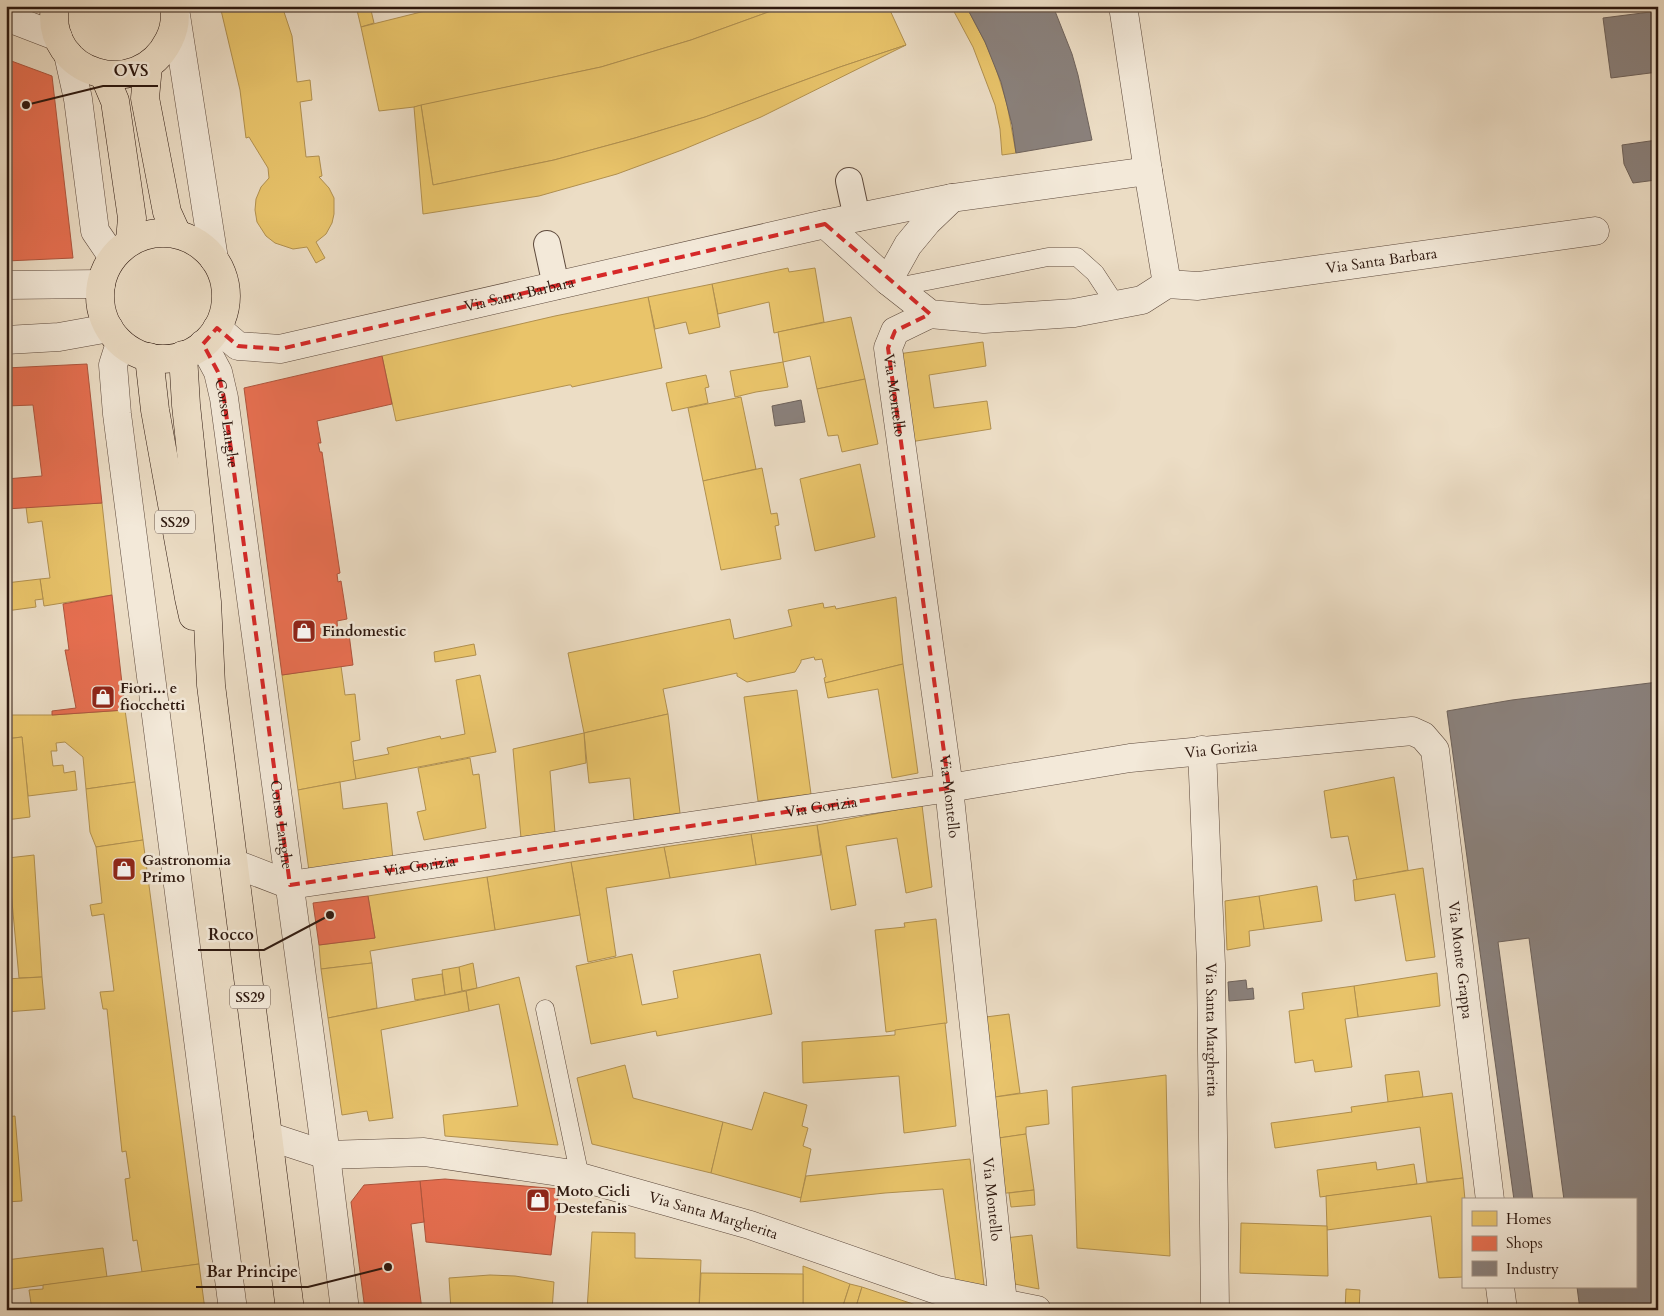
<svg xmlns="http://www.w3.org/2000/svg" width="1664" height="1316" font-family="Cardo,serif">
<style>
.homes{fill:#e9c46a;stroke:#b1904f}
.shops{fill:#e76f51;stroke:#af553d}
.industry{fill:#8a817c;stroke:#6e625b}
.lines{fill:none;stroke-linecap:round;stroke-linejoin:round}
.service-casing{stroke:#5d493c;stroke-width:19}
.pedestrian-casing{stroke:#5d493c;stroke-width:28}
.minor-casing{stroke:#5d493c;stroke-width:29}
.primary-casing{stroke:#2d180f;stroke-width:29}
.service{stroke:#f3e9d9;stroke-width:18}
.pedestrian{stroke:#f3e9d9;stroke-width:26}
.minor{stroke:#f3e9d9;stroke-width:28}
.primary{stroke:#ecddc5;stroke-width:28}
.marked{fill:none;stroke:#d62828;stroke-width:4;stroke-dasharray:10 6;stroke-linejoin:round}
.labels{text-anchor:middle;dominant-baseline:central;stroke-width:5;stroke-linejoin:round;paint-order:stroke}
.shield{fill:#f3e9d9;stroke:#68574c;stroke-width:1}
.shield-label{font-size:14px;font-weight:bold;fill:#2d180f}
.street-label{font-size:15px;fill:#2d180f;stroke:#f3e9d9}
.poi-label{font-size:15px;font-weight:bold;fill:#2d180f;stroke:#f3e9d9;text-anchor:start}
.leader{fill:none;stroke:#2d180f;stroke-width:2}
.callout-dot{fill:#2d180f;stroke:#f3e9d9;stroke-width:2}
.callout-label{font-size:16px;text-anchor:middle;font-weight:bold;fill:#2d180f;stroke:#f3e9d9;stroke-width:5;stroke-linejoin:round;paint-order:stroke}
</style>
<rect width="100%" height="100%" fill="#ecddc5"/>
<filter id="stains"><feTurbulence type="fractalNoise" baseFrequency=".004" numOctaves="4"/><feColorMatrix values="0 0 0 0 .2 0 0 0 0 .09 0 0 0 0 .02 0 0 0 .5 -.17"/></filter>
<radialGradient id="worn" r=".72"><stop offset=".6" stop-color="#630" stop-opacity="0"/><stop offset="1" stop-color="#630" stop-opacity=".3"/></radialGradient>
<g class="homes">
<path d="M220,6H282L292,36L297,82L310,80L312,100L300,102L306,157L319,156L322,176L319,177L329,188L334,198V214L332,223L326,234L316,242L325,258L316,263L307,247L293,249L275,243L266,236L257,222L255,210L256,199L261,187L269,178L268,168L249,137L246,138L240,90Z"/>
<path d="M356,6H370L374,23L361,27Z"/>
<path d="M445,6H785L691,40L601,67L414,107L379,111L361,27Z"/>
<path d="M785,6H888L906,45L840,67L705,117L635,138L554,160L433,185L421,105L601,67L691,40Z"/>
<path d="M951,6H966L985,42L994,62L1007,104L1016,153L1002,155L1000,129L995,105L973,47Z"/>
<path d="M1282,6H1324L1282,11Z"/>
<path d="M906,45L761,117L682,150L617,174L539,196L423,214L414,107L421,105L433,185L554,160L635,138L705,117L840,67Z"/>
<path d="M788,268L789,272L815,268L824,322L774,333L769,302L718,314L712,284Z"/>
<path d="M712,284L720,327L689,334L686,322L655,329L648,297Z"/>
<path d="M648,297L662,368L581,385L572,387L571,385H569L396,421L382,356L555,316Z"/>
<path d="M851,317L865,379L817,389L810,356L783,362L778,332Z"/>
<path d="M983,342L986,366L929,375L934,408L987,401L991,429L910,442L898,354Z"/>
<path d="M783,362L788,387L756,392L735,397L730,371Z"/>
<path d="M706,375L709,387L705,388L708,403L672,411L666,383Z"/>
<path d="M865,379L878,444L842,452L838,435L828,436L817,389Z"/>
<path d="M741,397L756,469L703,481L688,408Z"/>
<path d="M860,464L875,537L815,551L800,479Z"/>
<path d="M762,468L771,514L777,513L779,525L775,526L781,559L721,570L703,481Z"/>
<path d="M102,503L112,595L44,606L40,579L50,578L42,521L28,523L26,507Z"/>
<path d="M40,579L43,599L35,600L36,607L6,611V583Z"/>
<path d="M896,597L903,664L825,683L824,678L826,677L822,659L815,660L814,657L801,660V662L795,672L747,682L737,676V673L663,689L668,714L584,733L568,653L730,619L734,639L792,626L788,610L823,603L824,608L835,606L836,609Z"/>
<path d="M474,644L476,655L435,662L434,652Z"/>
<path d="M903,664L918,773L892,778L878,689L828,698L825,683Z"/>
<path d="M341,666L345,695L355,694L360,740L351,742L356,779L298,790L282,675Z"/>
<path d="M480,675L496,752L356,779L353,761L389,754L387,748L440,736L441,739L465,734L456,680Z"/>
<path d="M797,690L811,794L758,801L744,697Z"/>
<path d="M125,710L135,782L86,789L83,757L65,742L56,743L57,751H51L53,766L63,765L64,773L75,771L77,790L28,796L22,737L6,739V715H52Z"/>
<path d="M668,714L680,813L634,820L630,778L589,783L584,733Z"/>
<path d="M584,733L586,763L550,771L555,833L521,838L513,749Z"/>
<path d="M22,737L30,817L6,820V739Z"/>
<path d="M470,758L473,775L479,774L486,828L424,840L417,812L426,810L418,768Z"/>
<path d="M1394,777L1408,870L1357,880L1348,836L1331,838L1324,791Z"/>
<path d="M135,782L143,840L96,847L90,832L86,789Z"/>
<path d="M340,782L343,809L387,803L393,859L309,871L298,790Z"/>
<path d="M922,805L932,887L906,893L897,838L846,846L856,905L831,910L817,825Z"/>
<path d="M817,825L821,855L756,865L751,834Z"/>
<path d="M751,834L756,865L670,878L664,847Z"/>
<path d="M143,840L199,1264L142,1272L137,1240L133,1241L125,1179L130,1178L126,1151L122,1152L107,1009H103L100,992L114,991L104,914L92,916L90,905L102,903L96,847Z"/>
<path d="M664,847L670,878L606,888L616,956L588,962L571,862Z"/>
<path d="M34,855L42,977L19,978L8,858Z"/>
<path d="M571,862L580,915L495,930L487,877Z"/>
<path d="M1423,868L1435,957L1406,961L1395,894L1355,901L1353,880Z"/>
<path d="M487,877L495,930L370,951L372,963L321,969L319,945L375,938L368,896Z"/>
<path d="M1317,886L1322,921L1264,929L1259,896Z"/>
<path d="M1259,896L1264,929L1249,931L1250,946L1227,950L1225,901Z"/>
<path d="M936,919L947,1023L886,1032L875,930L905,927L904,923Z"/>
<path d="M632,954L642,1005L678,998L673,971L760,954L772,1014L657,1036L656,1031L591,1044L576,966Z"/>
<path d="M372,963L377,1008L328,1018L321,969Z"/>
<path d="M473,963L477,988L462,991L459,967Z"/>
<path d="M459,967L462,991L445,995L442,970Z"/>
<path d="M1437,973L1440,1006L1358,1017L1354,986Z"/>
<path d="M442,974L445,995L415,1000L412,979Z"/>
<path d="M42,977L45,1009L6,1012V979Z"/>
<path d="M519,977L558,1145L445,1136L443,1115L518,1106L499,1004L469,1011L466,991Z"/>
<path d="M1354,986L1358,1017L1345,1019L1352,1067L1315,1072L1313,1060L1295,1063L1289,1011L1304,1009L1302,993Z"/>
<path d="M466,991L469,1011L381,1030L393,1118L369,1121L367,1111L342,1115L328,1018Z"/>
<path d="M1009,1014L1020,1093L988,1098L978,1018Z"/>
<path d="M945,1023L956,1126L904,1133L899,1076L803,1083L802,1042L895,1035V1030Z"/>
<path d="M625,1065L633,1098L723,1122L711,1173L592,1144L577,1078Z"/>
<path d="M1419,1071L1423,1097L1388,1102L1385,1075Z"/>
<path d="M1166,1075L1170,1256L1077,1248L1072,1087Z"/>
<path d="M1047,1090L1049,1124L1026,1127V1134L992,1139L988,1098Z"/>
<path d="M764,1092L807,1105L802,1126L808,1128L803,1146L811,1149L801,1198L711,1173L723,1122L752,1130Z"/>
<path d="M1452,1093L1463,1178L1427,1182L1420,1127L1275,1148L1271,1123L1352,1112L1351,1107Z"/>
<path d="M15,1116L22,1201L6,1202V1117Z"/>
<path d="M1026,1134L1034,1190L998,1194L992,1139Z"/>
<path d="M970,1159L985,1294L957,1290L943,1189L885,1193L800,1202L806,1176Z"/>
<path d="M1376,1162L1377,1170L1414,1164L1417,1184L1320,1197L1317,1170Z"/>
<path d="M1463,1178L1465,1200H1463V1277L1439,1278L1431,1216L1327,1230L1326,1196Z"/>
<path d="M1034,1190L1035,1205L1011,1207L1009,1193Z"/>
<path d="M1241,1223L1327,1226L1328,1276L1240,1273Z"/>
<path d="M592,1232L635,1233V1258L701,1260L699,1307H635V1310H587Z"/>
<path d="M1032,1235L1039,1289L1010,1283L1005,1238Z"/>
<path d="M103,1248L107,1277L6,1290V1260Z"/>
<path d="M199,1264L205,1310H158L157,1305L115,1310H32L29,1290L43,1289V1285Z"/>
<path d="M803,1266L850,1284L842,1309L830,1305V1310H803Z"/>
<path d="M701,1273L803,1274V1310H699Z"/>
<path d="M490,1275L515,1276L554,1282L552,1310H451L449,1278Z"/>
<path d="M850,1284L862,1287L855,1310H844L842,1309Z"/>
<path d="M862,1287L922,1307L921,1310H855Z"/>
<path d="M1346,1289L1360,1290L1359,1310H1345Z"/>
</g>
<g class="shops">
<path d="M6,59L52,76L73,258L6,261Z"/>
<path d="M382,356L392,404L317,421L321,443H318L320,452H322L340,573L337,574L338,582L341,581L347,619L337,621L338,635L349,634L353,665L282,675L244,388Z"/>
<path d="M87,364L102,503L6,509V479L42,476L33,405L6,406V368Z"/>
<path d="M112,595L125,710L52,715V711L76,708L65,650H69L63,604Z"/>
<path d="M368,896L375,938L319,945L313,903Z"/>
<path d="M445,1179L559,1189L551,1255L426,1242L420,1181Z"/>
<path d="M420,1181L424,1222L411,1224L422,1310H365L351,1202L364,1185Z"/>
</g>
<g class="industry">
<path d="M966,6H1053L1072,54L1078,75L1092,140L1016,153L1012,125L1001,82L985,42Z"/>
<path d="M1658,11V72L1611,78L1603,18Z"/>
<path d="M1657,140L1658,169L1656,180L1633,183L1624,164L1622,145Z"/>
<path d="M801,400L805,422L775,426L772,406Z"/>
<path d="M1658,682V1310H1580L1577,1287H1635V1200H1564L1529,938L1498,942L1533,1200H1514L1447,711L1512,700Z"/>
<path d="M1246,980L1247,989L1253,988L1254,999L1229,1001L1228,982Z"/>
</g>
<g class="lines">
<g class="service-casing">
<g id="service">
<path d="M897,287L1048,257H1077L1095,273L1116,305"/>
<path d="M545,1009L580,1177"/>
</g>
</g>
<g class="pedestrian-casing">
<g id="pedestrian">
<path d="M849,181L857,218"/>
<path d="M547,244L556,286"/>
</g>
</g>
<g class="minor-casing">
<g id="minor">
<path d="M1123,6L1148,171L1167,284"/>
<path d="M175,9L214,259"/>
<path d="M6,17L58,37"/>
<path d="M68,54L78,99L95,231L112,256"/>
<path id="s1" d="M825,224L888,281L930,314L984,319L1074,313L1142,300L1167,284L1198,286L1595,231"/>
<path d="M888,281L908,245L927,222L952,198"/>
<path d="M6,285L101,284"/>
<path id="s2" d="M930,314L895,331L888,348L949,788L1003,1303"/>
<path id="s3" d="M217,328L238,346L280,349L825,224L952,198L1148,171"/>
<path d="M6,340L59,337L109,328"/>
<path d="M120,343L113,365L117,414L233,1310"/>
<path id="s4" d="M203,344L218,372L224,398L326,1155L345,1310"/>
<path id="s5" d="M1202,750L1211,964L1215,1310"/>
<path id="s6" d="M233,863L290,885L949,788L1130,758L1412,731L1423,736L1435,750L1490,1200"/>
<path id="s7" d="M268,1136L326,1155L424,1152L566,1173L750,1225L937,1290L1037,1310"/>
<path d="M1500,1287L1503,1310"/>
</g>
</g>
<g class="primary-casing">
<g id="primary">
<path d="M55,6C44,74 138,103 169,40C174,30 176,17 174,6"/>
<path d="M148,66L145,98L167,212L177,234"/>
<path d="M104,75L115,101L132,218L130,241"/>
<circle cx="163" cy="296" r="63"/>
<path d="M183,355L186,405L207,602L211,685L290,1310"/>
<path d="M149,357L155,410L189,598L193,616"/>
</g>
</g>
<use href="#service" class="service"/>
<use href="#pedestrian" class="pedestrian"/>
<use href="#minor" class="minor"/>
<use href="#primary" class="primary"/>
</g>
<path class="marked" d="M825,224L930,314L895,331L888,348L949,788L290,885L224,398L218,372L203,344L217,328L238,346L280,349Z"/>
<defs>
<g id="shop-square" transform="scale(1.25)"><rect x="-9" y="-9" width="18" height="18" rx="4" fill="#8f2418" stroke="#f3e9d9"/><path d="M-5-2.5h2.3a2.7 3.5 0 0 1 5.4 0H5L5.5 6h-11ZM-1.5-2.5h3a1.5 2.3 0 0 0-3 0Z" fill="#fff"/></g>
</defs>
<g fill-rule="evenodd">
<use href="#shop-square" x="304" y="631"/>
<use href="#shop-square" x="103" y="697"/>
<use href="#shop-square" x="124" y="869"/>
<use href="#shop-square" x="538" y="1200"/>
</g>
<g class="labels">
<g class="shield">
<rect x="155" y="510.5" width="40" height="23" rx="4"/>
<rect x="230" y="985.5" width="40" height="23" rx="4"/>
</g>
<g class="shield-label">
<text x="175" y="522">SS29</text>
<text x="250" y="997">SS29</text>
</g>
<g class="street-label">
<text stroke="none"><textPath href="#s1" startOffset="598">Via Santa Barbara</textPath></text>
<text stroke="none"><textPath href="#s3" startOffset="315">Via Santa Barbara</textPath></text>
<text stroke="none"><textPath href="#s2" startOffset="105">Via Montello</textPath></text>
<text stroke="none"><textPath href="#s4" startOffset="84">Corso Langhe</textPath></text>
<text stroke="none"><textPath href="#s6" startOffset="1002">Via Gorizia</textPath></text>
<text stroke="none"><textPath href="#s2" startOffset="510">Via Montello</textPath></text>
<text stroke="none"><textPath href="#s6" startOffset="598">Via Gorizia</textPath></text>
<text stroke="none"><textPath href="#s4" startOffset="489">Corso Langhe</textPath></text>
<text stroke="none"><textPath href="#s6" startOffset="192">Via Gorizia</textPath></text>
<text stroke="none"><textPath href="#s6" startOffset="1436">Via Monte Grappa</textPath></text>
<text stroke="none"><textPath href="#s5" startOffset="280">Via Santa Margherita</textPath></text>
<text stroke="none"><textPath href="#s2" startOffset="915">Via Montello</textPath></text>
<text stroke="none"><textPath href="#s7" startOffset="456">Via Santa Margherita</textPath></text>
</g>
<g class="poi-label">
<text x="322" y="631">Findomestic</text>
<text x="120" y="688">Fiori... e<tspan x="120" dy="17">fiocchetti</tspan></text>
<text x="142" y="860">Gastronomia<tspan x="142" dy="17">Primo</tspan></text>
<text x="556" y="1191">Moto Cicli<tspan x="556" dy="17">Destefanis</tspan></text>
</g>
</g>
<path class="leader" d="M26 105L103 86H158M330 915L264 950H198M388 1267L308 1287H196"/>
<g class="callout-dot">
<circle cx="26" cy="105" r="5"/>
<circle cx="330" cy="915" r="5"/>
<circle cx="388" cy="1267" r="5"/>
</g>
<g class="callout-label">
<text x="131" y="76">OVS</text>
<text x="231" y="940">Rocco</text>
<text x="252" y="1277">Bar Principe</text>
</g>
<rect width="1664" height="1316" fill="none" stroke="#ecddc5" stroke-width="25"/>
<rect x="8" y="8" width="1649" height="1301" fill="none" stroke="#2d180f" stroke-width="2.5"/>
<rect x="12" y="12" width="1639" height="1291" fill="none" stroke="#2d180f"/>
<rect x="1462" y="1198" width="175" height="90" fill="#f3e9d9" stroke="#a49588"/>
<rect x="1472" y="1211" width="25" height="15" fill="#e9c46a" stroke="#a49588"/>
<text x="1506" y="1224" font-size="15" fill="#2d180f">Homes</text>
<rect x="1472" y="1236" width="25" height="15" fill="#e76f51" stroke="#a49588"/>
<text x="1506" y="1248" font-size="15" fill="#2d180f">Shops</text>
<rect x="1472" y="1261" width="25" height="15" fill="#8a817c" stroke="#a49588"/>
<text x="1506" y="1274" font-size="15" fill="#2d180f">Industry</text>
<rect width="100%" height="100%" filter="url(#stains)"/>
<rect width="100%" height="100%" fill="url(#worn)"/>
</svg>
